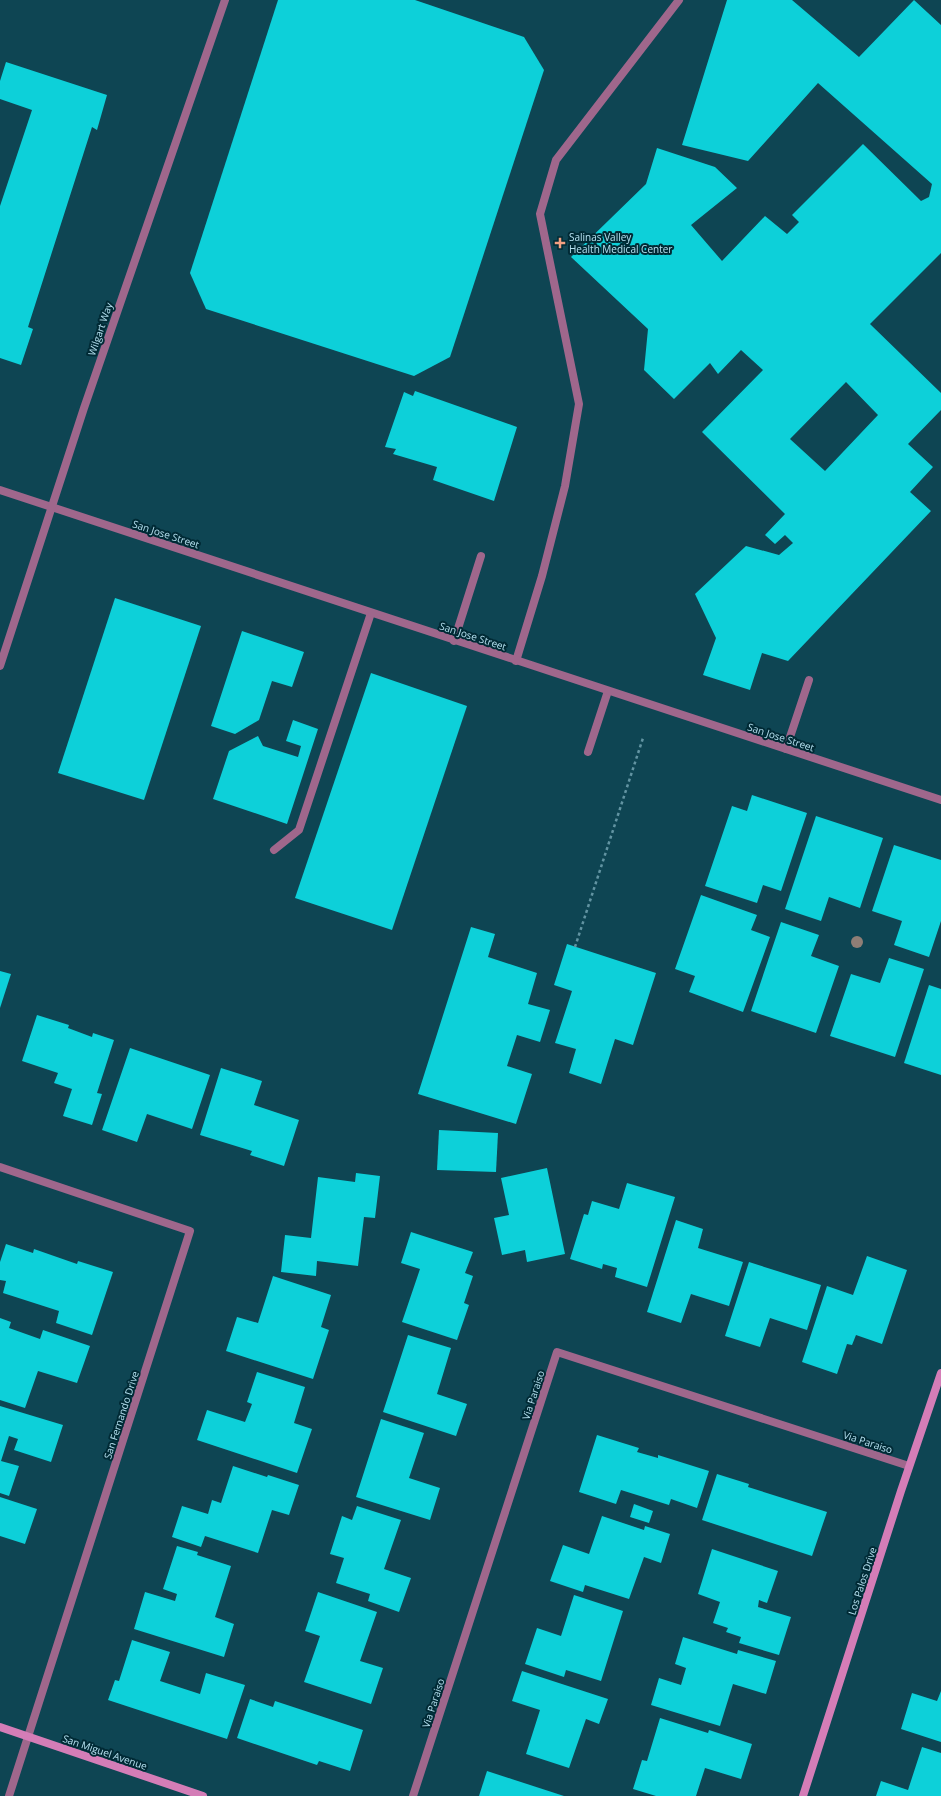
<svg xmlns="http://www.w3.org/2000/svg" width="941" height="1796" font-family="'Open Sans',sans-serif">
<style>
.building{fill:#0dd0d9;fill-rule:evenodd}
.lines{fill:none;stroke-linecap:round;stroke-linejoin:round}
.path{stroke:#6294a2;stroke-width:2.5;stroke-dasharray:3 3;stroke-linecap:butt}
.lane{stroke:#9f678c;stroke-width:8}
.street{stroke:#9f678c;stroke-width:8}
.secondary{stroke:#d47db7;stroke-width:8}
.tree{fill:#8f7e76}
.poi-dot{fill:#f3a082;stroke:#002a35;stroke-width:1.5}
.labels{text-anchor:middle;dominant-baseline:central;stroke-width:4;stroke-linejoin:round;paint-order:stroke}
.poi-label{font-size:10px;fill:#b5e1f0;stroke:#002a35;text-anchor:start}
.street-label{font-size:10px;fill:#b5e1f0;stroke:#002a35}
</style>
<rect width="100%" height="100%" fill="#0e4553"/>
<g class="building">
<path d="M278,0H415L524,37L544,70L450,357L414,376L206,309L190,273Z"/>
<path d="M727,0H792L859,57L914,0L941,25V253L870,324L941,393V410L908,444L933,467L910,492L931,511L788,661L762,653L750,690L703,675L716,638L695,594L746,546L779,555L793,543L785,535L775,544L765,535L785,514L702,432L763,370L741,350L718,374L710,363L674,399L644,370L648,329L571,257L646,184L657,148L715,167L737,188L691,225L722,261L765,216L787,234L799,222L792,215L863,144L921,201L929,197L932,184L818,83L748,161L682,145ZM846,382L878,415L825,471L790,439Z"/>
<path d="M6,62L107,95L97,130L92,127L28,327L33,329L21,365L0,358V206L32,110L0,99V81Z"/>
<path d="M415,391L517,427L494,501L433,480L437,467L393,454L396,449L385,447L404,392L413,396Z"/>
<path d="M115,598L201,626L144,800L58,773Z"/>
<path d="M242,631L304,652L292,687L272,681L259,720L235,734L211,726Z"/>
<path d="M371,673L467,706L392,930L295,898Z"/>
<path d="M293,720L318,729L287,824L213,799L229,751L258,736L263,746L298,757L301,746L286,741Z"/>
<path d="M752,795L807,813L781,891L763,885L757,903L705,886L732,806L747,811Z"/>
<path d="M816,816L883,838L860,908L829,897L821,921L785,909Z"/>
<path d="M894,845L941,860V921L929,957L894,945L902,921L872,911Z"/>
<path d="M701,895L757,915L751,930L770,937L743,1012L689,992L695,976L675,969Z"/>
<path d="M781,922L819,935L811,956L839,966L816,1033L751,1011Z"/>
<path d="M471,927L495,934L488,957L537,973L528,1004L550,1010L540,1042L517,1035L507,1066L532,1074L516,1124L418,1094Z"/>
<path d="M567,944L656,973L633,1045L615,1039L601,1084L569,1073L576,1049L555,1043L572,991L554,985Z"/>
<path d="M889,958L924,969L895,1057L830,1036L851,974L880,983Z"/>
<path d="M0,971L11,974L0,1008Z"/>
<path d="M929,985L941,989V1075L904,1063Z"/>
<path d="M37,1015L69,1025L68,1028L92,1037L93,1033L114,1040L97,1093L102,1094L92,1125L63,1116L72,1089L54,1083L58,1073L22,1061Z"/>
<path d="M130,1048L210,1075L192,1129L147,1114L137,1142L102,1130Z"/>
<path d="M221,1068L262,1081L254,1105L299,1120L284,1166L250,1155L252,1151L200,1135Z"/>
<path d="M439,1130L498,1133L496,1172L437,1170Z"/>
<path d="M547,1168L565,1254L527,1262L525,1250L502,1255L494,1218L509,1215L501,1178Z"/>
<path d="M356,1173L380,1176L375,1218L364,1217L358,1266L317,1261L316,1276L281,1272L285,1235L311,1238L318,1177L355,1182Z"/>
<path d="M627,1183L675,1197L647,1287L615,1277L617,1268L603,1264L602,1269L570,1259L584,1214L588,1215L592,1201L619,1209Z"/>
<path d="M676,1220L703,1229L698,1248L743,1262L729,1306L691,1294L681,1323L647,1312Z"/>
<path d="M411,1232L473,1252L465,1273L473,1276L464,1303L469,1305L457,1340L402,1322L420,1269L401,1263Z"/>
<path d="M6,1244L33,1253L34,1249L77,1264L78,1261L113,1272L92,1335L56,1323L59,1311L3,1293L6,1281L0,1280V1262Z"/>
<path d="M867,1256L907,1270L882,1344L856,1335L852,1345L847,1344L837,1374L802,1362L827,1286L853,1295Z"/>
<path d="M749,1262L821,1285L807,1330L770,1318L760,1347L725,1336Z"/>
<path d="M273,1276L331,1295L321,1327L329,1330L313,1379L226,1351L237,1317L258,1323Z"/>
<path d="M0,1318L11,1322L9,1328L40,1339L43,1330L90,1346L77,1383L38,1371L25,1408L0,1400Z"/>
<path d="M408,1335L451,1348L437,1394L467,1404L456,1436L383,1412Z"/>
<path d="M257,1372L305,1387L294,1423L312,1429L297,1473L197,1440L207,1410L245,1422L252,1404L247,1402Z"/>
<path d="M0,1406L63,1425L51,1462L14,1450L18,1439L9,1436L1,1461L19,1466L9,1496L0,1493Z"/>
<path d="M381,1419L424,1433L409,1478L440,1488L430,1520L356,1497Z"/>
<path d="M597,1435L639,1448L637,1452L658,1458V1455L709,1471L697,1508L671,1499L669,1505L621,1490L616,1504L579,1492Z"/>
<path d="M233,1466L267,1477L268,1475L299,1485L289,1515L272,1510L258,1553L205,1536L201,1547L172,1537L182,1506L208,1514L212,1500L221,1503Z"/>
<path d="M717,1474L749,1484L748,1487L827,1512L812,1556L702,1520Z"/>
<path d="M0,1497L37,1509L25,1544L0,1536Z"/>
<path d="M634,1504L653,1511L649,1523L630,1517Z"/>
<path d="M357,1506L401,1520L384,1569L411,1578L399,1612L368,1601L370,1594L336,1583L344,1558L330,1554L342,1516L352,1520Z"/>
<path d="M602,1516L644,1530L645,1526L670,1534L661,1563L644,1557L629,1599L585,1585L583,1592L550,1581L563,1545L589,1554Z"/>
<path d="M177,1546L198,1552L197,1555L231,1566L215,1617L234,1624L224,1657L134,1629L145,1592L175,1601L177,1594L163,1589Z"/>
<path d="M712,1549L778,1571L767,1603L759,1600L758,1607L791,1617L779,1655L739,1643L741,1637L726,1632L728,1628L713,1623L720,1602L698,1594Z"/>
<path d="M318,1592L377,1612L360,1661L383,1668L371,1704L304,1682L320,1636L305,1631Z"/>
<path d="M574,1595L623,1611L601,1681L566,1670L564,1677L525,1664L537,1628L561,1636Z"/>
<path d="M683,1637L737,1654L738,1650L776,1661L766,1694L733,1684L720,1726L651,1705L659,1678L681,1685L686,1668L675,1664Z"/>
<path d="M132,1640L170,1652L160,1681L200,1694L206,1673L245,1685L227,1739L108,1700L115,1680L119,1681Z"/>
<path d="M522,1671L608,1699L599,1724L586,1719L569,1768L526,1754L540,1710L512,1701Z"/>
<path d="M941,1691V1742L901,1729L912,1693L937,1701Z"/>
<path d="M250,1699L273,1707L275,1701L363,1730L350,1771L319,1761L317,1765L237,1738Z"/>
<path d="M660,1718L708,1733L709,1730L752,1744L741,1779L705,1768L696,1796H656L633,1789L642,1760L647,1761Z"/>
<path d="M922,1747L941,1753V1796H876L881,1781L908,1790Z"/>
<path d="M487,1771L564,1796H479Z"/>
</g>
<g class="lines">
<path class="path" d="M575,947L643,738"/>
<g class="lane">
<path d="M454,641L481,556"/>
<path d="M516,661L542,576L565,486L579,404L540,214L556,160L679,0"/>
<path d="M786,749L809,680"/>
<path d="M588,752L608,691"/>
<path d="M274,850L299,830L371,613"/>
</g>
<g class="street">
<path d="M0,490L941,800"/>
<path d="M0,666L84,408L225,0"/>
<path d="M0,1167L190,1231L9,1796"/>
<path d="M413,1796L557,1352L909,1466"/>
</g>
<g class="secondary">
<path d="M0,1727L203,1796"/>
<path d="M803,1796L901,1491L941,1373"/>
</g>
</g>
<circle class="tree" cx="857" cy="942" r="6"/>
<path class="poi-dot" d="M558 237h4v4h4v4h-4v4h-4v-4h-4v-4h4z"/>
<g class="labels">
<g class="poi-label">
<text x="569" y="237">Salinas Valley<tspan x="569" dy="12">Health Medical Center</tspan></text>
</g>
<g class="street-label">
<text transform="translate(100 329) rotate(-71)">Wilgart Way</text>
<text transform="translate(166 534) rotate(18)">San Jose Street</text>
<text transform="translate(473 636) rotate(18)">San Jose Street</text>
<text transform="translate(781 737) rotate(18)">San Jose Street</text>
<text transform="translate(533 1395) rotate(-72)">Via Paraiso</text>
<text transform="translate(121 1415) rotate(-72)">San Fernando Drive</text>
<text transform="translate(868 1442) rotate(18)">Via Paraiso</text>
<text transform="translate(862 1581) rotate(-72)">Los Palos Drive</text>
<text transform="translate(433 1703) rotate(-72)">Via Paraiso</text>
<text transform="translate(105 1752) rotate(19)">San Miguel Avenue</text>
</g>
</g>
</svg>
